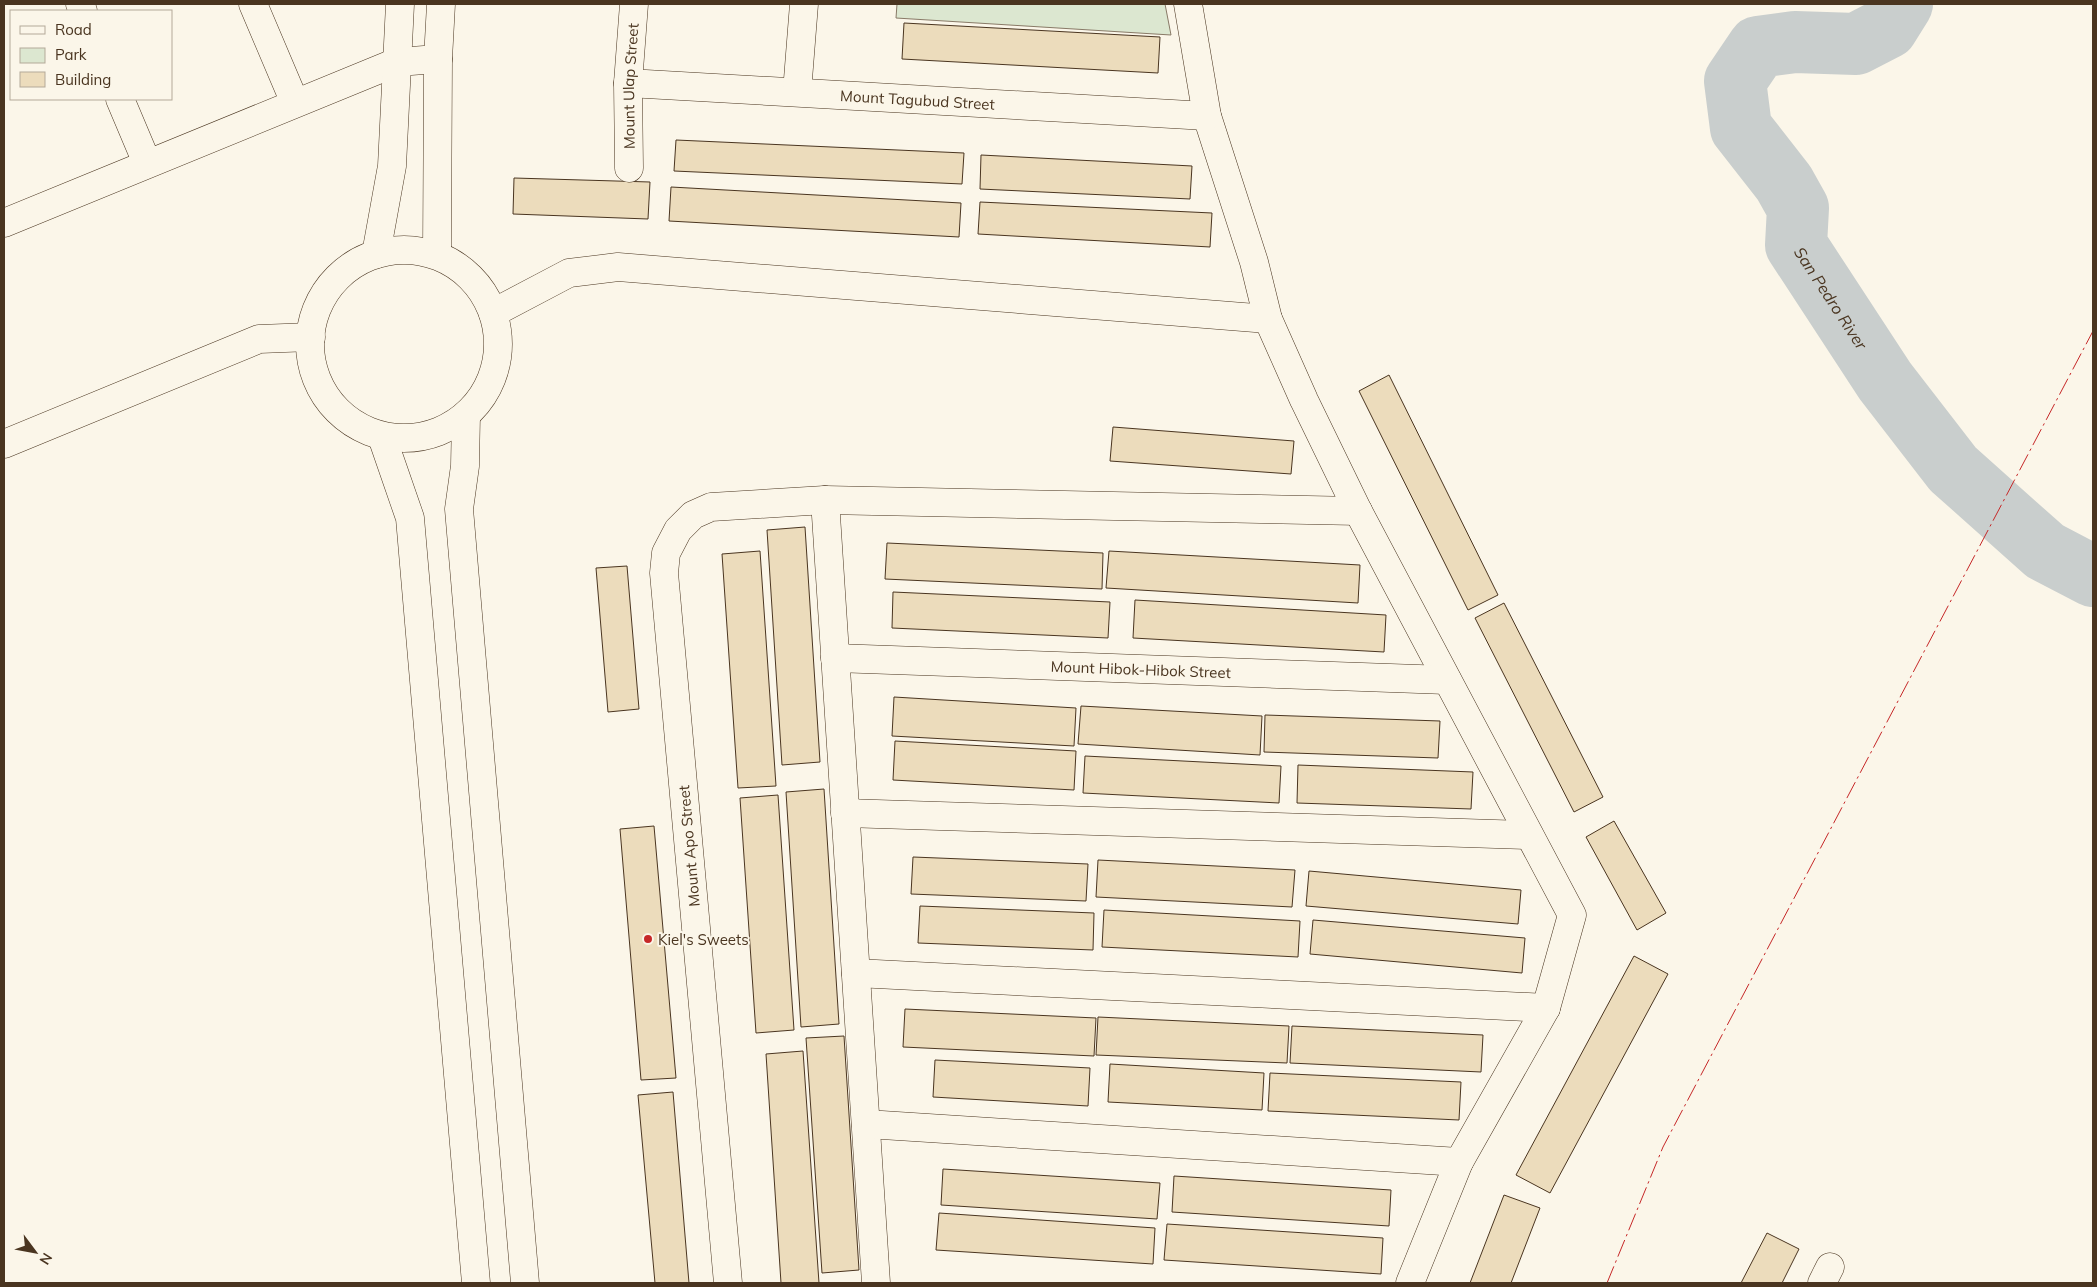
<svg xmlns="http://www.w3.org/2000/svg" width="2097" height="1287" font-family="Mulish,sans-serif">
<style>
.green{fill:#dce7d0;stroke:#887966}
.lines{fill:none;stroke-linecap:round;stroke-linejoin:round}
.river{stroke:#c9cecd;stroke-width:62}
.building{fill:#ecdcbc;stroke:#4a3520}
.street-casing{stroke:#4a3520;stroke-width:29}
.street{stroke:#fbf6e9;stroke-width:28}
.power{stroke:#c62828;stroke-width:1;stroke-dasharray:18 4 2.5 4;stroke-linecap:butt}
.poi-dot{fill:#c62828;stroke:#fbf6e9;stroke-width:2}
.labels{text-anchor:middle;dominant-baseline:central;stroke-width:4;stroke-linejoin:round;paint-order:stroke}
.street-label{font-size:15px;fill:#4a3520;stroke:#fbf6e9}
.poi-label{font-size:15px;fill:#4a3520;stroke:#fbf6e9;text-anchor:start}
.water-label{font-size:16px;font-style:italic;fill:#4a3520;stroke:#fbf6e9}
</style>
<rect width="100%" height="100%" fill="#fbf6e9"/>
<path class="green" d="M897,4H1165L1171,35L896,18Z"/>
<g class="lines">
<path class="river" id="s1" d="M1902,4L1887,28L1856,44L1795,42L1758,47L1735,81L1741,128L1784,183L1798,208L1796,245L1885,381L1953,469L2045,551L2093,576"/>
</g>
<g class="building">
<path d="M904,23L1160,37L1158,73L902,59Z"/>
<path d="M676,140L964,153L962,184L674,171Z"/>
<path d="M981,155L1192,166L1190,199L980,189Z"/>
<path d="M514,178L650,182L648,219L513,214Z"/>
<path d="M671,187L961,203L959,237L669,221Z"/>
<path d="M980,202L1212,213L1210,247L978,234Z"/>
<path d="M1389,375L1498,595L1468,610L1359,391Z"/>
<path d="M1113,427L1294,441L1291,474L1110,461Z"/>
<path d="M805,527L820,762L782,765L767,530Z"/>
<path d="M887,543L1103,553L1102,589L885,579Z"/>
<path d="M760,551L776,786L738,788L722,554Z"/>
<path d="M1109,551L1360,565L1358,603L1106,588Z"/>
<path d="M627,566L639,709L608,712L596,568Z"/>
<path d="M893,592L1110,602L1108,638L892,628Z"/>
<path d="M1135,600L1386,615L1384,652L1133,638Z"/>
<path d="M1504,603L1603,797L1574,812L1475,618Z"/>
<path d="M894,697L1076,708L1074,746L892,736Z"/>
<path d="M1081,706L1262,716L1260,755L1078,744Z"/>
<path d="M1265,715L1440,721L1438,758L1264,752Z"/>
<path d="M895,741L1076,751L1074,790L893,780Z"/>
<path d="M1085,756L1281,766L1279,803L1083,793Z"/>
<path d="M1298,765L1473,772L1471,809L1297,803Z"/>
<path d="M824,789L839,1024L801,1027L786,792Z"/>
<path d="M778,795L794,1030L756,1033L740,798Z"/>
<path d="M1614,821L1666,913L1637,930L1586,837Z"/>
<path d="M654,826L676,1078L641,1080L620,829Z"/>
<path d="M913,857L1088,864L1086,901L911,894Z"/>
<path d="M1098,860L1295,870L1292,907L1096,897Z"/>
<path d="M1309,871L1521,890L1518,924L1306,906Z"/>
<path d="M920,906L1094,913L1093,950L918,943Z"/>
<path d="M1104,910L1300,921L1298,957L1102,947Z"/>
<path d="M1313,920L1525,938L1522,973L1310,954Z"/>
<path d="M1634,956L1668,974L1550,1193L1516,1175Z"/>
<path d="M905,1009L1096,1018L1094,1056L903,1047Z"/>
<path d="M1098,1017L1289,1026L1287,1063L1096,1055Z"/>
<path d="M1292,1026L1483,1035L1481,1072L1290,1063Z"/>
<path d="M844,1036L859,1270L822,1273L806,1038Z"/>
<path d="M803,1051L819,1283H781L766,1054Z"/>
<path d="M935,1060L1090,1068L1088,1106L933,1097Z"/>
<path d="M1110,1064L1264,1073L1262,1110L1108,1102Z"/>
<path d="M1270,1073L1461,1082L1459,1120L1268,1111Z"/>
<path d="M673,1092L689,1283H655L638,1095Z"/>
<path d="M943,1169L1160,1183L1157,1219L941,1205Z"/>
<path d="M1174,1176L1391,1190L1389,1226L1172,1212Z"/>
<path d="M1504,1195L1540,1208L1511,1283H1470Z"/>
<path d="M939,1213L1155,1228L1153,1264L936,1250Z"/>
<path d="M1167,1224L1383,1238L1381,1274L1164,1260Z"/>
<path d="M1767,1233L1799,1249L1782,1283H1741Z"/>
</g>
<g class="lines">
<g class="street-casing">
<g id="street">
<path d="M80,4L83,11"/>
<path d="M253,4L295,103"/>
<path d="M1188,4L1207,116L1254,262L1268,319L1304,400L1358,511L1572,915L1546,1008L1459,1162L1410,1283"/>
<path id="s2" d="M628,83L1207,116"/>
<path d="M797,92L804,4"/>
<path d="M120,99L147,163"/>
<path id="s3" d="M629,168L628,83L634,4"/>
<path d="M4,223L397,62L438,59"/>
<circle cx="404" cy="344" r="94"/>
<path d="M376,254L392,166L400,4"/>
<path d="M437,255L438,59L441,4"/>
<path d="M493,313L569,273L618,267L1268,319"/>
<path d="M466,415L465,466L459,509L525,1283"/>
<path d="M382,437L410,518L476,1283"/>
<path d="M4,444L259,339L311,337"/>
<path d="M825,500L876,1283"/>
<path id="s4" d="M835,658L1447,680"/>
<path d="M845,813L1529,835"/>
<path d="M856,973L1546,1008"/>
<path d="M866,1124L1459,1162"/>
<path d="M728,1283L664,573L666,553L678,530L693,515L711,507L825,500L1358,511"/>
<path d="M1822,1283L1830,1267"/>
</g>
</g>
<use href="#street" class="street"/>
<path class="power" d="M1607,1283L1663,1147L2093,331"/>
</g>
<circle class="poi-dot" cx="648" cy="939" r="5"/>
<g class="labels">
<g class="street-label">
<text stroke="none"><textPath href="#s3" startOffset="82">Mount Ulap Street</textPath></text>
<text stroke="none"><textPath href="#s2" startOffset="290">Mount Tagubud Street</textPath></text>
<text stroke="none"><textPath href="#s4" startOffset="306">Mount Hibok-Hibok Street</textPath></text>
<text transform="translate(689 846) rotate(-95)">Mount Apo Street</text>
</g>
<g class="poi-label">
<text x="658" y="939">Kiel's Sweets</text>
</g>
<g class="water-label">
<text stroke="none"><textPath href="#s1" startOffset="449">San Pedro River</textPath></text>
</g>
</g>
<rect width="2097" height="1287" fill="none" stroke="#4a3520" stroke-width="10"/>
<rect x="10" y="10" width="162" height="90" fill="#fbf6e9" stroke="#b4a999"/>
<rect x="20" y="26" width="25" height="8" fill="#fbf6e9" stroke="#b4a999"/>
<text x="55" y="35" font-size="15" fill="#4a3520">Road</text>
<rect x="20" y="48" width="25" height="15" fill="#dce7d0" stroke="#b4a999"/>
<text x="55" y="60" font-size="15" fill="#4a3520">Park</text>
<rect x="20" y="72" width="25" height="15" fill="#ecdcbc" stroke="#b4a999"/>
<text x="55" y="85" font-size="15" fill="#4a3520">Building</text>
<g transform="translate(35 1252) rotate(122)" stroke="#fbf6e9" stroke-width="4" paint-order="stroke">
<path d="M0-4L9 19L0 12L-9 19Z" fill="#4a3520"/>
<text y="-8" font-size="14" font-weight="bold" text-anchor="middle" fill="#4a3520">N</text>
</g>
</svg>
